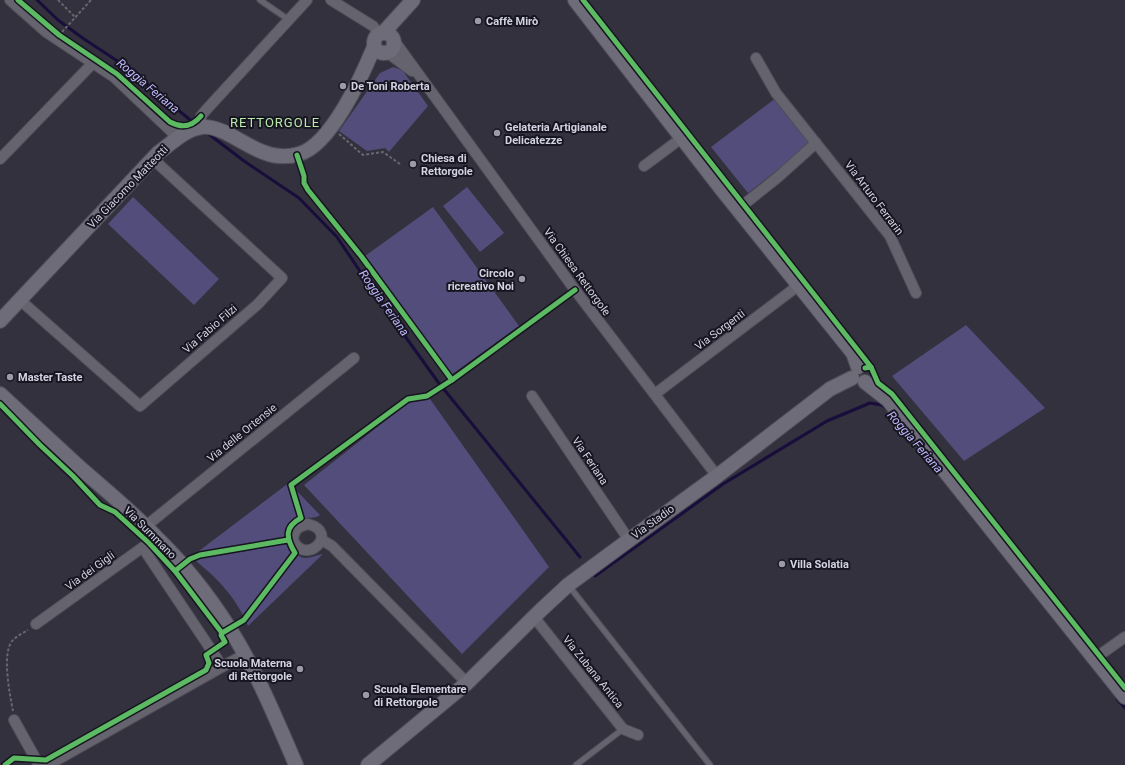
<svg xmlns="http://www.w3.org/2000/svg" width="1125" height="765" font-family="Roboto,sans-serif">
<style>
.green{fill:#524d7b}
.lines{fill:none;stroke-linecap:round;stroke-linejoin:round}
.stream{stroke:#190d3b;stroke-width:3}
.lane-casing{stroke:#4f4e59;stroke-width:7}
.street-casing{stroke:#4f4e59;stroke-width:12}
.secondary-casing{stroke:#4f4e59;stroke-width:16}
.path{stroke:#686770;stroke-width:2;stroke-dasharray:3 2;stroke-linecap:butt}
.lane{stroke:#65646e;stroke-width:5}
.street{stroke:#65646e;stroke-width:10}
.secondary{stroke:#6e6c78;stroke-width:14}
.cycleway-casing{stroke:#161520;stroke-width:8}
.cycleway{stroke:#5cba63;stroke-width:5}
.poi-dot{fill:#9b9aa8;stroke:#161520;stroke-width:1.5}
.labels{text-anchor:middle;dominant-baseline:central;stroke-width:4;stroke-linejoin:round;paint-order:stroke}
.poi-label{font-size:11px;font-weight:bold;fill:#d3d2e2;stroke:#161520;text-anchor:start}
.street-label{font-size:11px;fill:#d3d2e2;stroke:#161520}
.water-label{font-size:12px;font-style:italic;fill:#beb7fb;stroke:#161520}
.quarter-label{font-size:13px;letter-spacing:1px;fill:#b8e9a9;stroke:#161520}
</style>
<rect width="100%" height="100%" fill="#32313d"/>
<g class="green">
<path d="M393,67L399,69L403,71L428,106L389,152L385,148L367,151L339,131L380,73Z"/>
<path d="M780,95L813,142L748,193L711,147Z"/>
<path d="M467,187L504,233L480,252L443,206Z"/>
<path d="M133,197L219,279L194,305L108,224Z"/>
<path d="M433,207L519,326L451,375L365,256Z"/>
<path d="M966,325L1045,408L964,461L892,376Z"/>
<path d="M430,399L549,567L462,654L304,485L409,402Z"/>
<path d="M286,485L293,487L320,515C312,521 300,514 292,523C280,534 288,556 305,558C311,558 317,555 323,554L248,626C235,595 216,577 191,557Z"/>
</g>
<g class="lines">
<g class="stream">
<path d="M37,0L58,20L84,39L125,66L195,124"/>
<path d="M206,132L244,161L299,198L337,237L384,307L438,382L580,557"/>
<path d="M595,576L723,484L827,421L870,403L882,405L888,410"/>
<path d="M1117,699L1125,708"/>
</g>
<g class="lane-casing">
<g id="lane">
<path d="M260,0L289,20"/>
<path d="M569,586L710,765"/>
<path d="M576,765L623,729"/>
</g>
</g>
<g class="street-casing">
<g id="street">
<path d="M10,0L46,32L114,77L173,133L179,137"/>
<path d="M331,0L373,26L379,34"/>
<path d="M393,39L575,290L717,476"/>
<path d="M388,53L412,71"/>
<path d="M756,58L776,93L890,236L916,293"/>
<path d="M201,127V116L206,110L307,0"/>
<path d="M0,159L93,63"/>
<path d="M644,166L683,137"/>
<path d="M738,209L777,178L816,143"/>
<path d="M20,300L140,406L258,304L282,278L153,159"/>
<path d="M655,394L799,285"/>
<path d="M532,396L629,540"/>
<path d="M308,524C341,533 305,567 293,540C294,530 298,526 308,524Z"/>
<path d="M146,526L354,358"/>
<path d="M322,540L332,546L467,683"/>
<path d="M143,548L212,651L222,667"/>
<path d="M534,617L623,729L638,735"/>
<path d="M36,624L157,537"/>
<path d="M1094,659L1125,637"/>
<path d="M14,720L39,765"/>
<path d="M48,765L245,654"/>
</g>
</g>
<g class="secondary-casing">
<g id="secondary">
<path d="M575,0L723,191L853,353L858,367"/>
<circle cx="384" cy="43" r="10"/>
<path d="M383,33L413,0"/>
<path d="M0,321L158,153C171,144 185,129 202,127C221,125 245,146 263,152C275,157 286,158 299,154C331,145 362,76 374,47"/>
<path d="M865,382L888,400L1125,697"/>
<path d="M0,394C26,418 52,442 78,466C104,489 132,511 156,537C184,564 209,596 230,629C257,672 276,719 296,765"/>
<path d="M368,765L467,683L541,610L568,585L629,540L717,476L830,389L852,378"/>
</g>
</g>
<g class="path">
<path d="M58,0L76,18"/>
<path d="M62,32L91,0"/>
<path d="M339,134L363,155L383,152L400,164"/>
<path d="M13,711C10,695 1,652 13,640C17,636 23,633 28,630"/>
</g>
<use href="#lane" class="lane"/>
<use href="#street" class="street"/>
<use href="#secondary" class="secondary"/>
<g class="cycleway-casing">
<g id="cycleway">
<path d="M18,0L59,35L117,74L170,122C181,128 192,127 201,116"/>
<path d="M583,0L871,367L865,368"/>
<path d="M297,155L304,176V183L308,190L361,256L452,380"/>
<path d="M871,367L878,383L892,394L1125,688"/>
<path d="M0,404L40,445L73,476L100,505L115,512L149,543L175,571L222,633L221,635L225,642L206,655L209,663L206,670L46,760L14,758L5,765"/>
<path d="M175,571L190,559L200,555L288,540"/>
<path d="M222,633L244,620L295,553C286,538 284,527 301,518L291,485L408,399L427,396L452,380L575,290"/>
</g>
</g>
<use href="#cycleway" class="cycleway"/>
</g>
<g class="poi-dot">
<circle cx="478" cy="21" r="4"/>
<circle cx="343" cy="86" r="4"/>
<circle cx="497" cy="133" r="4"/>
<circle cx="413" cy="164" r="4"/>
<circle cx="522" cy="279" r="4"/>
<circle cx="10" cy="377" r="4"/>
<circle cx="782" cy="564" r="4"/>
<circle cx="300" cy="669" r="4"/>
<circle cx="366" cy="695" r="4"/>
</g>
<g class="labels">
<g class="poi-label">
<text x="486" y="21">Caffè Mirò</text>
<text x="351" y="86">De Toni Roberta</text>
<text x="505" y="127">Gelateria Artigianale<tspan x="505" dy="13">Delicatezze</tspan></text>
<text x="421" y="158">Chiesa di<tspan x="421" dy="13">Rettorgole</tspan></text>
<text x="514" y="273" text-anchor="end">Circolo<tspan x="514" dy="13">ricreativo Noi</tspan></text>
<text x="18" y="377">Master Taste</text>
<text x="790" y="564">Villa Solatia</text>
<text x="292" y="663" text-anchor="end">Scuola Materna<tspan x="292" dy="13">di Rettorgole</tspan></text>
<text x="374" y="689">Scuola Elementare<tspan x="374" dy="13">di Rettorgole</tspan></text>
</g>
<g class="street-label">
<text transform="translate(128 187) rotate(-46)">Via Giacomo Matteotti</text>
<text transform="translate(874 198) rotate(53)">Via Arturo Ferrarin</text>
<text transform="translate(577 272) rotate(54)">Via Chiesa Rettorgole</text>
<text transform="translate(210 329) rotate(-41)">Via Fabio Filzi</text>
<text transform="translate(720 330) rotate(-37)">Via Sorgenti</text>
<text transform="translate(242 433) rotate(-39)">Via delle Ortensie</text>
<text transform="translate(590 461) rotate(56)">Via Feriana</text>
<text transform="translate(653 522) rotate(-36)">Via Stadio</text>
<text transform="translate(150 533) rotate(45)">Via Summano</text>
<text transform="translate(90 571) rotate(-36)">Via dei Gigli</text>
<text transform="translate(593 672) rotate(51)">Via Zubana Antica</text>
</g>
<g class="water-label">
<text transform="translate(148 86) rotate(40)">Roggia Feriana</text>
<text transform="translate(384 303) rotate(55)">Roggia Feriana</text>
<text transform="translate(915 442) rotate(49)">Roggia Feriana</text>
</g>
<g class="quarter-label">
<text x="275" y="122">RETTORGOLE</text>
</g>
</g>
</svg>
